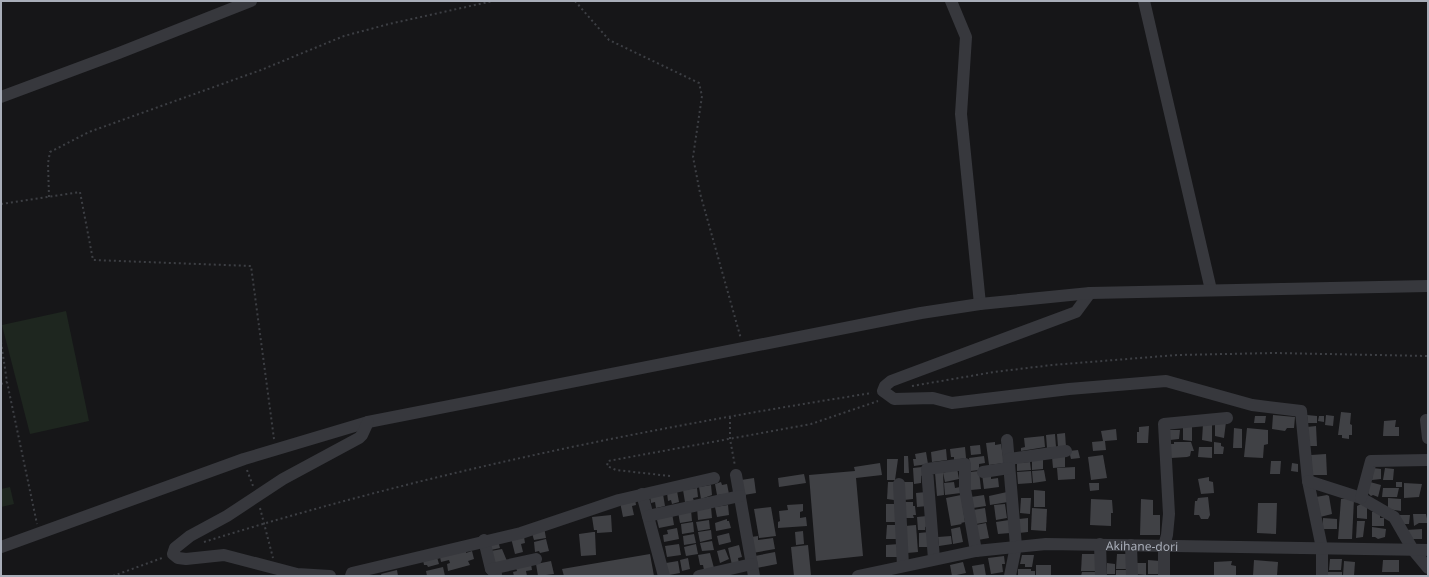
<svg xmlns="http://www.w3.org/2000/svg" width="1429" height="577" font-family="'Noto Sans',sans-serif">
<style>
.green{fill:#1e261f}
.building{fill:#404145}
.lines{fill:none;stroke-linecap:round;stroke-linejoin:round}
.path{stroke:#3d3f44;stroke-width:2;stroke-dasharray:2 3;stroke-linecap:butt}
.minor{stroke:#37383d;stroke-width:12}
.labels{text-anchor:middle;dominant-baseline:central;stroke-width:4;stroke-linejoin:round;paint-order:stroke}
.street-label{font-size:12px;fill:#a8adb8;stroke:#111113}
</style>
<rect width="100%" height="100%" fill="#161618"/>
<g class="green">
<path d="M66,311L89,421L30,434L2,325Z"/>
<path d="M10,487L14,504L1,507V489Z"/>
</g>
<g class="building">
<path d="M1341,412L1351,413L1350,424L1352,425V435H1349V439L1342,438V435H1338Z"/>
<path d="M1273,415L1295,417L1294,428H1287L1285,431L1272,429Z"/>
<path d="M1307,415L1317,416V423H1308Z"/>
<path d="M1326,415L1334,416L1333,426L1325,425Z"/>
<path d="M1255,416H1266L1265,423H1254Z"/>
<path d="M1319,416H1324V422L1318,421Z"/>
<path d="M1396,420L1395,427H1399V436H1383L1384,421Z"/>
<path d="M1226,422L1224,438L1215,436V424Z"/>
<path d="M1203,424L1212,425V442L1202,440Z"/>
<path d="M1149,426L1148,443H1137V432H1139V427Z"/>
<path d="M1316,426L1317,446H1309L1307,427Z"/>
<path d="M1183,427H1192V441L1183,440Z"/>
<path d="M1234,428L1242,429V448H1233Z"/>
<path d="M1247,428L1268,430V444L1264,445L1263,458L1244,457Z"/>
<path d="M1116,429L1117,440L1105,441L1106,450L1093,451L1092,442L1103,441L1101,431Z"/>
<path d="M1170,430H1180L1179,439L1170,440Z"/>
<path d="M1065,433L1066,447H1058L1057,434Z"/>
<path d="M1055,434L1056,447L1047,448L1046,435Z"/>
<path d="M1044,436L1045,447L1021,451V448L1025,447L1024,438Z"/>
<path d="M995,442V445L1001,444L1004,463L989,465L986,443Z"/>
<path d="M1174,442H1191L1194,451H1191L1190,456L1187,457L1171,458L1170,444H1174Z"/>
<path d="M1214,442L1221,443V446L1224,447L1223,454H1214Z"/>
<path d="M980,445L981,454L971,455L970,446Z"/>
<path d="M965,447L966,458L954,460V457H951L950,449Z"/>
<path d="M1199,447H1212V458L1198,457Z"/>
<path d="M946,449L947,460L932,462L931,452Z"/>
<path d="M1078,450L1080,458L1071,459L1069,451Z"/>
<path d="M926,452L928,464L914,466L913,459H916L915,454Z"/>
<path d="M1326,454L1327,475H1312L1311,455Z"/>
<path d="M1103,455L1107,478L1091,480L1088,457Z"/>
<path d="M904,456H908L909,473H904Z"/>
<path d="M984,456L985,463L979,464V470L971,471L969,458Z"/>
<path d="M1065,456V467L1053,468L1052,457Z"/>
<path d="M887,459H898L895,480H887Z"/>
<path d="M1032,459H1043V469L1032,470Z"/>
<path d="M1271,461H1281L1280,474H1270Z"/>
<path d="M1030,462L1031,470L1017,471V463Z"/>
<path d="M880,463L882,475L856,478L863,556L816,561L809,475L855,471L854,467Z"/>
<path d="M1292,463L1298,464V472L1291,471Z"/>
<path d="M922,467L923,475L921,476V483L914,484L913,468Z"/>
<path d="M1075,467V479L1058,480L1057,468Z"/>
<path d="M957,468L959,479L945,482L943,473Z"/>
<path d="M1373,468L1381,469V479L1372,480Z"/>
<path d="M1385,468L1394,469L1393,480H1383Z"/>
<path d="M1044,470L1046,481L1033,483L1032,471Z"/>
<path d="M979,471L981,489L971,490L970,472Z"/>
<path d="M1031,471L1032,483L1018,484L1017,472Z"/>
<path d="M935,473H943L944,495L937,496Z"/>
<path d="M991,473V479L998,478L999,487L984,489L982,474Z"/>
<path d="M804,474L806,483L779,487L778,478Z"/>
<path d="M1209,477V481L1213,482L1214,493L1201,494L1198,479Z"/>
<path d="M754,478L756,493L744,495L741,480Z"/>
<path d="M721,482L722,485L727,484L729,494L717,495L715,484Z"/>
<path d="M888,482H896L894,500L887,499Z"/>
<path d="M903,482H913V499L904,500Z"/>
<path d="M954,482L955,488L960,487L961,493L945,495L944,483Z"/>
<path d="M1370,482L1381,485L1378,497L1373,495L1371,496L1368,493Z"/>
<rect x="1396" y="482" width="6" height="5"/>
<path d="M1089,483H1099V490L1090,491Z"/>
<path d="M1404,483L1422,484L1419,497L1404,498Z"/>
<path d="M711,485L712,495L701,499L699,487Z"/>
<path d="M697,488L698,497L693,498L694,501L685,502L683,490Z"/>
<path d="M1383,488H1399L1397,497H1382Z"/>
<path d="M1034,490L1045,491V507H1034Z"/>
<path d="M677,491L679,502L672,504L671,500L668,501L667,493Z"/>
<path d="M926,492L927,506L917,507L916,493Z"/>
<path d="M1007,492L1008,502L990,505L989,496Z"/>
<path d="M663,494L665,506L656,508L655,502L651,503L650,496Z"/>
<path d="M961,495L965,522L961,523L962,524L951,526L946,498Z"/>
<path d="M984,495L986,506L973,508L971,497Z"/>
<path d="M1327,495L1329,496L1332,514L1320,517L1316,497Z"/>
<path d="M1208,497L1210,515L1208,519H1201L1199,515H1194L1195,501H1197L1198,498Z"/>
<path d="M1021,498H1031L1030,514L1020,513Z"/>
<path d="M1388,498L1401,499V511L1388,509Z"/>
<path d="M635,499L636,505L632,506L634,515L623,517L620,502Z"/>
<path d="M1091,499L1112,500L1113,513H1111V526L1090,525Z"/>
<path d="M1141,499L1153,500V515H1160V535H1140Z"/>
<path d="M1341,499H1354L1352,539H1338Z"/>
<path d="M904,502H913V506H915L916,515H913L914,518H904Z"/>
<path d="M1258,503H1277L1276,534L1257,533Z"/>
<path d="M803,504V511L800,512V518L806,517L807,526L778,528V522L780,521L779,511L788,510L787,505Z"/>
<path d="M886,504H896L897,522H886Z"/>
<path d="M1005,504L1007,518L996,520L994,505Z"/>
<path d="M1361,504L1367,505V519L1357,518V506Z"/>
<path d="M728,505L729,515L717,517L715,507Z"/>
<path d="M711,507L712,518L698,520L697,508Z"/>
<path d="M771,507L776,536L759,538L754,509Z"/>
<path d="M985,508L987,522L976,524L973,510Z"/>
<path d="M1032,508L1047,509L1046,531L1031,530Z"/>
<path d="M691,510L692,521L680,523L678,512Z"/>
<path d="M1378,511L1380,513V518H1384V526H1372V512Z"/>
<path d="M672,513L674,525L659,528L656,516Z"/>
<path d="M1413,514H1426L1428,523H1419L1414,526Z"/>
<path d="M611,515L612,532L597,533V530H594L592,517Z"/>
<path d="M1399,515H1410L1409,524H1401Z"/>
<path d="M927,516L928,526L925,527V530H918L917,517Z"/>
<path d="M1028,518V532L1019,533V519Z"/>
<path d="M1323,518L1337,519V529H1323Z"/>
<path d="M727,519V521H729L731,528L716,531L715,523Z"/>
<path d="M709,520L710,529L698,531L696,522Z"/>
<path d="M1009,520L1010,533L998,534L996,522Z"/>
<path d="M1357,521H1365L1363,537L1356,538Z"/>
<path d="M693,522L694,532L682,534L681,524Z"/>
<path d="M986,523L989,538L978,540L976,525Z"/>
<path d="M887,525H898V539H886Z"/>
<path d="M916,525L918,552L907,553L905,526Z"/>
<path d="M544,527L546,538L534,540L531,530Z"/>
<path d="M960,527L963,542L953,544L951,529Z"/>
<path d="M1372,527L1386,529L1385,537L1378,539L1375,537H1372Z"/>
<path d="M677,528L679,539L664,542L663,535L668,534L667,530Z"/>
<path d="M1422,529V539H1409L1406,530Z"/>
<path d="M711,530L712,539L700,542L698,532Z"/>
<path d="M803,531L804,544L796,545L795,532Z"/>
<path d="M593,532H595L596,555L581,556L579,534Z"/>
<path d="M929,532V547H919V533Z"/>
<path d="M729,533L731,542L719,545L717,536Z"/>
<path d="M694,534L696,543L684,545L683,536Z"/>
<path d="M758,536V540L773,538L775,549L753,553L751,537Z"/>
<path d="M951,536L952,544L939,546L938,537Z"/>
<path d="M524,537L525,543L521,544L523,552L515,554L511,538Z"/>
<path d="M546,539L549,551L540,553L539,551L535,552L534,542Z"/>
<path d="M498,541L500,548L491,550L489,543Z"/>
<path d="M712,541L714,550L702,551L700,543Z"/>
<path d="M679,544L681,555L667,557L665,546Z"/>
<path d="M696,544L698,554L686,556L684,547Z"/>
<path d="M899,544V557H886V545Z"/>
<path d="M739,545L742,557L738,558L739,563L732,565L728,548Z"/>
<path d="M808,545L811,575L794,576L791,547Z"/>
<path d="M502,549L507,561L494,563L491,551Z"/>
<path d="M725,549L729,559L720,563L717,551Z"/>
<path d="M466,551V553L472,551L474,559L468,561L470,565L448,571L447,564L450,563L449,560L441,562L440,557Z"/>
<path d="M775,552L777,564L757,568L755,556Z"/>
<path d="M710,553L714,568L704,570L703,565H700L698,555Z"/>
<path d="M650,554L654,576H564L562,569Z"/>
<path d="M1082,554H1096L1095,571H1081Z"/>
<path d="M1117,554H1127V569H1116Z"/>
<path d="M1022,555H1034L1032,567H1025V564H1020Z"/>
<path d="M1004,556L1005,564H1002L1003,572L991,574L988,558Z"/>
<path d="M437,557L439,564L428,567L427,565H424L423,560Z"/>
<path d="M688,558L690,569L682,571L680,560Z"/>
<path d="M1330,559H1342L1341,570H1329Z"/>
<path d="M1148,560L1160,561V574H1148Z"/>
<path d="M1254,560L1278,562L1277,576H1253Z"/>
<path d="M1383,560H1399V572H1382Z"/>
<path d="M551,561L554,574L538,576L536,564Z"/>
<path d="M678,561L680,573L669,575L666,563Z"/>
<path d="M1232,561L1231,565L1236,566V576H1214V562Z"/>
<path d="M1344,561L1355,562L1354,576H1343Z"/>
<path d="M963,562L966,573L952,576L950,565Z"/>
<path d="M1107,563L1115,564V574H1107Z"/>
<path d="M1136,563H1146V575L1136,574Z"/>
<path d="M531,564L532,570L526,571L527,576H514L513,572L517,571L516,568Z"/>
<path d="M984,564L986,576H974L972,566Z"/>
<rect x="1036" y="565" width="15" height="11"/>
<path d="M443,567L445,576H427L426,571Z"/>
<path d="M1018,569H1031V571H1035V576H1018Z"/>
<path d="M397,570L398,576H382L381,574Z"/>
<rect x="1116" y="570" width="10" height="6"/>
<path d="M1082,572H1095V576H1081Z"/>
<rect x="1327" y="572" width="15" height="4"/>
</g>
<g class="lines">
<g class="path">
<path d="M575,1L609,40L699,83L702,96L693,157L700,193L741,339"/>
<path d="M49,197L48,163L50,152L89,132L261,70L344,36L389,24L493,1"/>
<path d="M1,204L80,192L93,260L251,266L274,439"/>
<path d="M1,342L7,382L37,524"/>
<path d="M1,384L7,382"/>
<path d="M912,386L994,372L1052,365L1177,355L1275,353L1428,356"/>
<path d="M730,417V439L735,466"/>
<path d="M247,470L253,486"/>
<path d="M670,476L616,470L607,466L608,461L811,424L878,401"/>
<path d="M260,508L273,558"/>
<path d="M204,542C422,473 647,428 872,393"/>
<path d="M113,576L162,558"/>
</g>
<g class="minor">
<path d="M951,1L966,37L961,114L980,304"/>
<path d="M1144,1L1211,290"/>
<path d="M1,97L119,53L251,1"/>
<path d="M1090,293L1076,312L891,381L885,386L883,391L894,399L933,398L952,403L1069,389L1166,381L1252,405L1301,411L1308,481L1322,548V576"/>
<path d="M1426,420L1428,438"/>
<path d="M1007,440L1016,546L1010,576"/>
<path d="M1009,459L1066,451"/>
<path d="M983,472L1009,468"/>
<path d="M736,475L754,576"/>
<path d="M1308,481L1361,498L1394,517L1413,550L1428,568"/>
<path d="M899,484L903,566"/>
<path d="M642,494L664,576"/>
<path d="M1361,498L1371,461L1428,460"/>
<path d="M648,516L740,496"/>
<path d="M484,540L491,569L496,574"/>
<path d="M1100,544L1101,576"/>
<path d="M1131,545L1132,576"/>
<path d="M1,547L244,459L368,422L921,313L980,304L1090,293L1428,286"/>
<path d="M934,559L927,469L965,464V489L976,551"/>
<path d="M491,569L536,559"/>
<path d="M330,576L297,574L224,555L186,559L178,558L173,554L175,548L190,536L227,516L283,479L359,438L362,435L368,422"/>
<path d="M351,576L352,573L521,533L619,500L714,478"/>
<path d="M699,576L752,564"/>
<path id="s1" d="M858,576L976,551L1046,544L1428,550"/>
<path d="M1164,576V546L1167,535L1169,514L1164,424L1227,418"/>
</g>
</g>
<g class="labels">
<g class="street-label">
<text stroke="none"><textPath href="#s1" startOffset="287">Akihane-dori</textPath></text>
</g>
</g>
<rect width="1429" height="577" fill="none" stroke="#a8adb8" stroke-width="4"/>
</svg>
